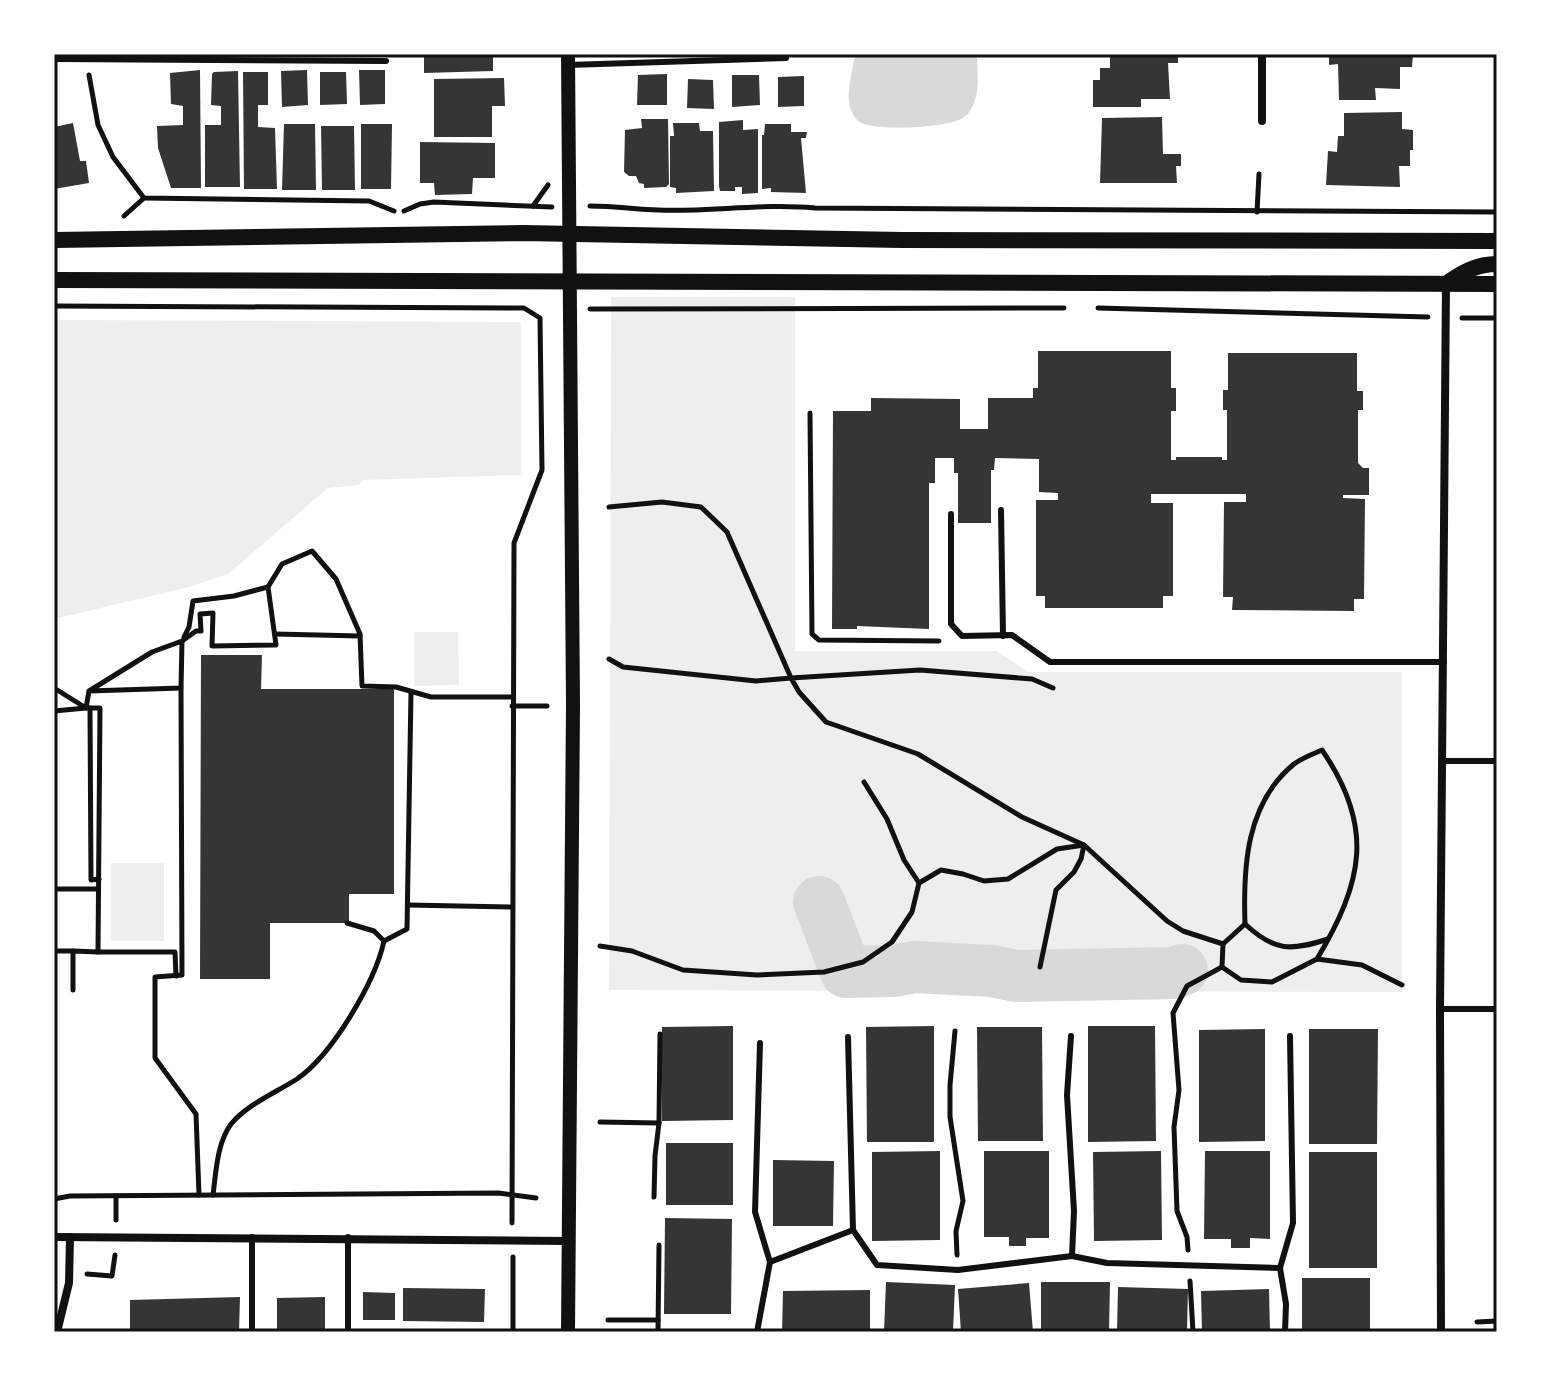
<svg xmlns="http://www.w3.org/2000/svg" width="1551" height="1386" font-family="Karla,sans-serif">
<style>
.green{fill:#eee}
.water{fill:#d9d9d9}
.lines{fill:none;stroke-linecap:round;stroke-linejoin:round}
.river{stroke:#d9d9d9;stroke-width:52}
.building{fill:#353535}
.path{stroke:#111;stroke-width:5}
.service{stroke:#111;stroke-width:6}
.minor{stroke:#111;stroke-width:8}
.tertiary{stroke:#111;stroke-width:14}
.secondary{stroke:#111;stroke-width:16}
.neatline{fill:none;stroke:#111;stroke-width:3}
</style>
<rect width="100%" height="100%" fill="#fff"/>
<g class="green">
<path d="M611,297H795V651H997L1028,672H1402V992L609,990Z"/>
<path d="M54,320L521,322V475L363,480L359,485L328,488L228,574L189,587L54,619Z"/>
<path d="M414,632H458L459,685L414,686Z"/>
<rect x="111" y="863" width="53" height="78"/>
</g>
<path class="water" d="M855,54H977C977,73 981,93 971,109C970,112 965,117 963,118C948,128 871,132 858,121C855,118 853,114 851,110C845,95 853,70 855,54Z"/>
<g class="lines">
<path class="river" d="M819,902L846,972L894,971L914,967L992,971L1016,976L1175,973L1182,970"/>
</g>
<g class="building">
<path d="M424,54H493V71L424,73Z"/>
<path d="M1110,54H1178V63H1168L1170,99H1141V107H1093V80H1100V68H1110Z"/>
<path d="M1329,54H1413L1412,67H1400V89L1375,88L1376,100H1339L1338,64L1329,65Z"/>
<path d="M200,70L201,188H171L158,148L157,126L183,125V106L171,104L170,73Z"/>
<path d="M307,70L308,105L282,107L281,71Z"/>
<path d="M359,70H385V104L360,105Z"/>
<path d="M238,71L240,187H205V125H221V106L211,105L212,74L214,72Z"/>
<path d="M243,72H268V105H258V127L275,128L277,189H244Z"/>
<path d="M320,72H346L347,104L320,105Z"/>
<path d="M667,74V105H637L638,75Z"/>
<path d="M732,75H759L760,105L732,107Z"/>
<path d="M804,76V106L778,107V77Z"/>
<path d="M504,78L505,106H492V137H434V79Z"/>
<path d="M688,79L713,80L714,109L687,108Z"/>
<path d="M1402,112V129L1413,130V150H1410V166H1399L1400,187L1326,185L1328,151L1337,152L1338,136H1344V113Z"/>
<path d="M1162,117L1163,154H1181V166H1176L1177,183H1100L1102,118Z"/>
<path d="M641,119H668L669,184L666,187L644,188V184L639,183L636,176H629L624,172L625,130L642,128Z"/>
<path d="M743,120V130L758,129V193L742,194V187H735V191H720L719,186V122Z"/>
<path d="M73,123L80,161H86L89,183L54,189V127Z"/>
<path d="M673,123H699L700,131H713L714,191L676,193V188L670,187V136H674Z"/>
<path d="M284,124H315L316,190H282Z"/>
<path d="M361,124H392L391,189H361Z"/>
<path d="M765,124H791V132H807L806,138H801L806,193L771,192V188L762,189V135H764Z"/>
<path d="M321,126H354L355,190H322Z"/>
<path d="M420,142L495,143V178H473L472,194L435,195L434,183H420Z"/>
<path d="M1038,351H1171V388H1176V411H1171V460H1176V457H1222V460H1227V410H1223V390H1228V353H1357V391H1363V410H1358V463L1363,468H1369V495H1343V498L1365,499L1364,599H1354V611L1232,610L1233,597H1223L1224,502H1246V494H1151V503H1173V596H1163V608H1045V596H1036V500H1058V493L1039,492V459L995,458L994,470H991V523H958V473H954V458H935V483H929V629L857,626V629H832L833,411H871V398L960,399V429H988V398H1033V388H1038Z"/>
<path d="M201,655H262L261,689H394V894H349V923H270V979H200Z"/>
<path d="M733,1026V1120L662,1121V1027Z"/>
<path d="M934,1026V1142H867L866,1027Z"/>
<path d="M1088,1026H1155L1156,1141L1088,1142Z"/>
<path d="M977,1027H1042L1043,1141H978Z"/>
<path d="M1265,1029V1141L1199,1142V1030Z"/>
<path d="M1309,1029H1378L1377,1144H1309Z"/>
<rect x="666" y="1143" width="67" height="62"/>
<path d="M940,1151V1240L872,1241V1152Z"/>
<path d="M984,1151H1049V1238H1026V1246H1009V1237H984Z"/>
<path d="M1161,1151L1162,1240L1094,1241L1093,1152Z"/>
<path d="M1205,1151H1270V1239L1250,1238V1248H1231V1239H1204Z"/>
<rect x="1309" y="1152" width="68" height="116"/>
<path d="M773,1160L834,1161L833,1226H773Z"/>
<path d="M665,1218L732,1219L731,1314H664Z"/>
<rect x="1302" y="1278" width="68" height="54"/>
<path d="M886,1282L955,1285L953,1332H884Z"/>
<path d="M1041,1282H1110L1109,1332H1041Z"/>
<path d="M1029,1283L1033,1332H961L958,1289Z"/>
<path d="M1118,1287L1188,1289L1187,1332H1117Z"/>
<path d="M403,1288L485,1289L484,1322L403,1321Z"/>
<path d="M1269,1289L1270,1332H1202L1201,1291Z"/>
<path d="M870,1290V1332H782L783,1291Z"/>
<path d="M363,1292L395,1293V1320H363Z"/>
<path d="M240,1297L239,1332H130V1300Z"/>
<path d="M325,1297V1332H277V1298Z"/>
</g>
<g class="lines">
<g class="path">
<path d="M89,75L98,125L113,157L144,198L369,201L394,211"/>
<path d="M533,206L548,185"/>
<path d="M590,206C613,206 635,209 658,210C710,212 763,203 815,208L1497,212"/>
<path d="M404,211L420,204L434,202L552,207"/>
<path d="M1257,212L1259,174"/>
<path d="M124,216L144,198"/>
<path d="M54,306L512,308H524L540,318L542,470L514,543L512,1223"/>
<path d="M1098,308L1428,317"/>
<path d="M590,309L1064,308"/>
<path d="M1462,318H1497"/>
<path d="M810,413L812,634L819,640L939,641"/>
<path d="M609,507L662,502L701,507L727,532L791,678L756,681L623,667L609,659"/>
<path d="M275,634L360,636"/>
<path d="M184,637L189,627L193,601L234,596L268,587"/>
<path d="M182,641L196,631H201L200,614L213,613L212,646L276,645L268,587L282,564L312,551L336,579L360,634L362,686L396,687L431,697H512"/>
<path d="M54,688L86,708L54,711"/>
<path d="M181,688L182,975L155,977V1058L196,1114L199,1195"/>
<path d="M512,706H547"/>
<path d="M90,708L91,880L99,879"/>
<path d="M864,782L887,819L904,860L919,883"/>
<path d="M54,889H98"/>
<path d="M408,905L512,907"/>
<path d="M1245,924C1275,952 1291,951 1328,939"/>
<path d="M384,941L407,929L411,692"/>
<path d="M1223,944L1245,924C1243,867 1246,803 1294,764C1302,758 1313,754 1322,750C1375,827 1363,882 1317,959"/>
<path d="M600,946L632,951L683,970L757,975L824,972L863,962L892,942L912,912L919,883L941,870L963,874L984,881L1008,879L1057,849L1084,845L1167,921L1183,931L1223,944L1222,967L1241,980L1272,982L1317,959L1362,965L1402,985"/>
<path d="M54,951H73"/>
<path d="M98,952H175L176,976"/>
<path d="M1040,967L1056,890L1074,872L1081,859L1084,845L1022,817L918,754L826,722L799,692L791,678L920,670L1032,679L1053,688"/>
<path d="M73,990V951L98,952L100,708H86L89,691L181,688L182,641L152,652L89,691"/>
<path d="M955,1031L950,1085V1117L963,1201L956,1231L957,1255"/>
<path d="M600,1122L659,1123"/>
<path d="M213,1195C216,1172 217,1143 231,1124C248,1104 275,1093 297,1079C332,1055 375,982 384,941L374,931L347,923"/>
<path d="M116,1196V1220"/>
<path d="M654,1197L655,1156L659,1123L660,1034"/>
<path d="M54,1199L70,1196L498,1193L536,1198"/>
<path d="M1188,1250L1187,1237L1177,1211L1174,1127L1179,1090L1173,1013L1187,986L1222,967"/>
<path d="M513,1257V1332"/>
<path d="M87,1274L112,1276L115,1255"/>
<path d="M1190,1281L1193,1332"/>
<path d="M608,1320H658"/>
<path d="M1477,1322L1497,1321"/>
<path d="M658,1332L659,1245"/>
</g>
<g class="service">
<path d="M54,59L386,61"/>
<path d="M568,65L786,58"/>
<path d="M1001,510L1003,636"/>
<path d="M951,514V624L962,636L1012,635L1050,662H1444"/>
<path d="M1443,761H1497"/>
<path d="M1440,1009H1497"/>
<path d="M1071,1036L1067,1095L1074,1211L1072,1256"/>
<path d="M848,1037L853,1230"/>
<path d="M770,1262L853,1230L877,1265L958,1270L1072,1256L1107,1263L1280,1268"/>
<path d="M252,1332V1237"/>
<path d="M348,1332V1237"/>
<path d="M757,1332L770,1262L755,1212L760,1043"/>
<path d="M1285,1332L1286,1304L1280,1268L1293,1223L1290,1036"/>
</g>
<g class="minor">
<path d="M1262,54V121"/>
<path d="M54,1237L568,1241"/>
<path d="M57,1332L69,1283L70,1237"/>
<path d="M1441,1332L1440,1009L1446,284"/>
</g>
<path class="tertiary" d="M568,1332L573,705L568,54"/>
<g class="secondary">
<path d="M54,240L523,233L902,240L1497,241"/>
<path d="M54,280L1497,284"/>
<path d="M1446,284C1462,272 1477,264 1497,264"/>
</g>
</g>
<rect width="1551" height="1386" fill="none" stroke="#ffffff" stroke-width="112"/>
<rect x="56" y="56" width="1439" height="1274" class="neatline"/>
</svg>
